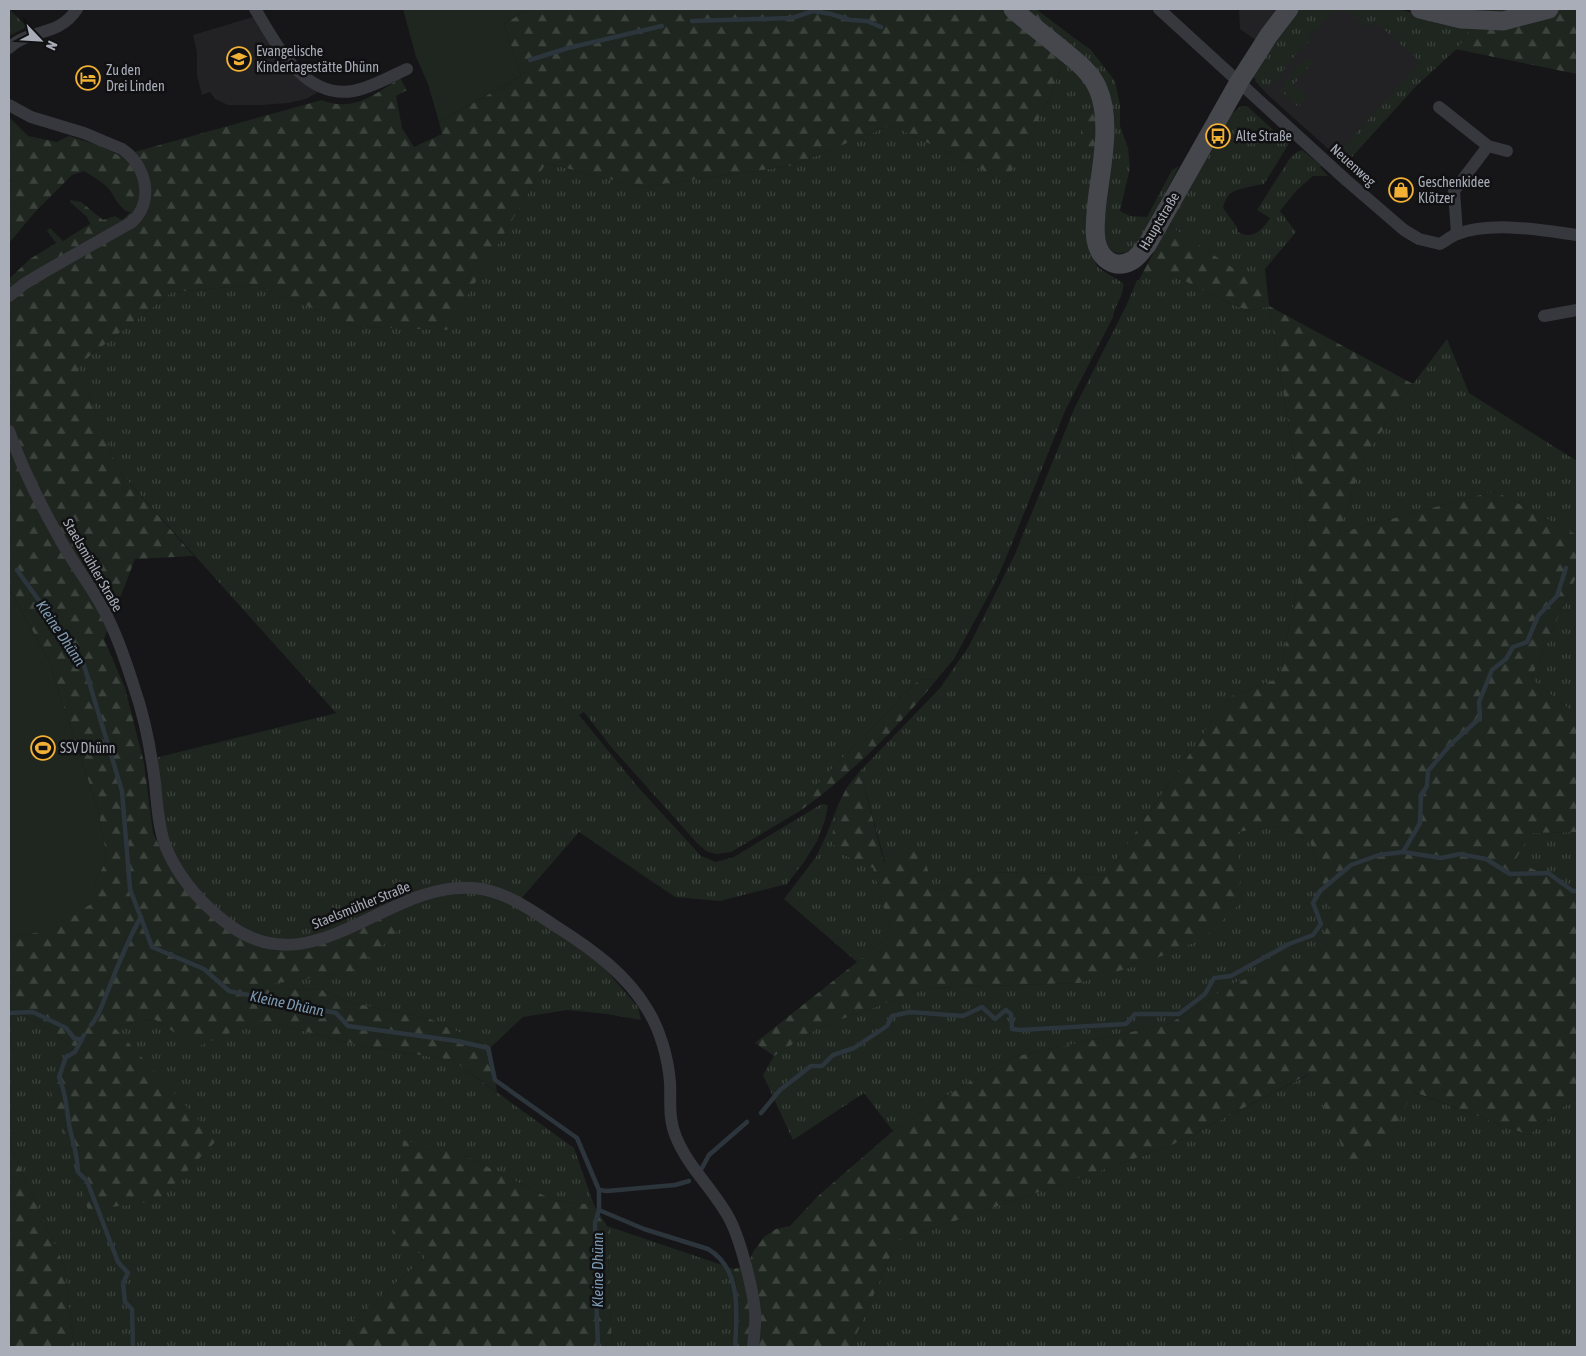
<svg xmlns="http://www.w3.org/2000/svg" width="1586" height="1356" font-family="'Asap Condensed',sans-serif">
<style>
.built{fill:#222225}
.grass{fill:url(#grass-tufts)}
.forest{fill:url(#forest-firs)}
.park{fill:#1e261f}
.lines{fill:none;stroke-linecap:round;stroke-linejoin:round}
.stream{stroke:#2c353c;stroke-width:4.5}
.minor{stroke:#37383d;stroke-width:12}
.secondary{stroke:#45474d;stroke-width:19}
.labels{text-anchor:middle;dominant-baseline:central;stroke-width:5;stroke-linejoin:round;paint-order:stroke}
.poi-label{font-size:14px;fill:#a8adb8;stroke:#111113;text-anchor:start}
.street-label{font-size:14px;fill:#a8adb8;stroke:#111113}
.water-label{font-size:15px;font-style:italic;fill:#7f9bb3;stroke:#111113}
</style>
<defs>
<pattern id="grass-tufts" width="24" height="20" patternUnits="userSpaceOnUse" patternTransform="scale(1.25)"><rect width="24" height="20" fill="#1e261f"/><path d="M3 7l-1-3M5 7V3M7 7l1-3M15 17l-1-3M17 17v-4M19 17l1-3" fill="none" stroke="#3c433d"/></pattern>
<pattern id="forest-firs" width="22" height="20" patternUnits="userSpaceOnUse" patternTransform="scale(1.25)"><rect width="22" height="20" fill="#1e261f"/><path d="M5 1l3.5 6h-7zM16 11l3.5 6h-7z" fill="#3c433d"/></pattern>
</defs>
<rect width="100%" height="100%" fill="#161618"/>
<g class="built">
<path d="M1239,9H1281L1257,41L1240,29Z"/>
<path d="M1299,9H1399L1463,43L1416,86L1345,164L1268,95L1255,81Z"/>
<path d="M253,17L318,92L306,99L288,103L262,105H228L215,99L210,92L202,95L197,76V52L193,35Z"/>
</g>
<g class="grass">
<path d="M9,9L27,27L9,36Z"/>
<path d="M1299,9H1399L1452,24L1469,26L1463,43L1416,86L1352,157L1343,148L1420,62L1375,21L1367,28L1349,11H1334L1308,38L1310,41C1304,46 1298,52 1293,58C1284,67 1275,88 1261,87L1251,74L1291,16Z"/>
<path d="M1073,37L1091,50L1115,81L1120,105V126L1128,148L1130,168L1120,211L1130,216L1147,217L1172,170L1179,166L1137,247C1122,256 1112,257 1104,240L1110,125L1070,49Z"/>
<path d="M1064,59L1082,76L1098,108L1081,115V146L1097,151L1090,247C1095,272 1104,270 1123,283C1125,296 1114,304 1113,317L1065,411L1006,558L994,585L954,659L937,679L919,680L821,780L800,811L731,852L716,854L706,851L698,844L612,748L584,712L579,715L637,786L701,856L716,862L734,857L820,805L824,804L828,806L825,820L817,841L804,862L787,884L720,901L675,897L579,832L520,900L469,884L315,937L272,941L242,929L212,905L185,873L167,837L155,758L336,713L118,470L77,366L172,292L256,285L358,327L447,329L546,163L641,187L790,166L892,125L1006,182L1048,101Z"/>
<path d="M1307,59L1315,60L1294,84L1308,97L1298,107L1280,90L1297,66Z"/>
<path d="M1242,106H1247L1279,135L1290,142L1264,184C1258,185 1236,189 1231,193C1227,196 1224,203 1223,208L1237,227L1238,232C1252,240 1262,231 1270,218L1257,210L1290,158L1297,152L1302,150L1322,166L1320,167L1328,176H1313L1297,190L1280,211L1296,232L1265,269L1251,281L1173,228L1170,223L1231,115L1237,109Z"/>
<path d="M1165,271L1226,302L1249,311L1269,306L1307,536L1279,678L1229,697L1106,875L985,872L935,891L885,862L860,771L940,688L969,646L1015,554L1075,407L1127,304L1137,280H1139L1142,274L1153,279Z"/>
<path d="M1447,339L1469,393L1577,461V535L1495,491L1339,533L1363,459L1413,384Z"/>
<path d="M1577,575V715L1531,679Z"/>
<path d="M838,805L831,841L842,854L873,867L891,935L857,962L784,899L816,857L826,836Z"/>
<path d="M1275,826L1310,840L1333,918L1313,955L1235,983L1169,1024L1013,1057L959,1088L893,1131L864,1093L793,1140L763,1075L774,1056L818,1028L926,988L1079,983L1242,902L1236,832Z"/>
<path d="M1577,832V889L1515,862L1530,833Z"/>
<path d="M476,892L516,906L600,963L638,1007L641,1020L607,1014L567,1010L523,1017L491,1047L430,1019L348,1002L322,990L240,988L352,972L403,908L443,894Z"/>
<path d="M9,1006L75,1047L51,1092L114,1027L154,1019L197,1046L261,1020L362,1046L452,1060L574,1148L594,1205L553,1200L462,1154L427,1256L322,1347H74L64,1265L9,1143Z"/>
<path d="M1310,1074L1375,1160L1413,1092L1529,1135L1561,1108L1577,1098V1347H851L897,1241L1168,1147Z"/>
<path d="M607,1226L734,1269L739,1304L737,1347H612Z"/>
</g>
<g class="forest">
<path d="M528,9H1036L1073,37L1070,49L1064,59L1048,101L1006,182L892,125L790,166L641,187L546,163L447,330L358,327L256,285L172,292L77,366L118,470L194,556L135,559L104,639L125,688L144,763L153,833L166,860L181,884L207,914L238,937L275,951L309,948L333,940L403,908L396,934L352,972L244,988L322,990L348,1002L430,1019L491,1047L497,1092L452,1060L362,1046L261,1020L197,1047L154,1019L114,1027L217,1140L158,1201L88,1210L51,1092L75,1047L9,1006V938L44,931L95,882L107,859L98,810L48,659L9,588V279L30,259L56,243L47,231L50,228L63,241L90,224L87,217L70,202L71,200L81,202L103,220L115,216L122,220L131,212C119,211 115,195 107,187C100,180 92,176 84,171L72,175L36,211L9,243V183L11,182L9,179V117L28,136L57,142L69,136L101,146L120,156L322,100C352,113 376,94 400,78L407,90L396,96L402,128L414,147L442,134L439,122L521,76L504,24Z"/>
<path d="M1442,9H1577V74L1455,49C1467,40 1469,29 1470,14Z"/>
<path d="M1098,108L1097,151L1081,146V114Z"/>
<path d="M1170,223L1173,228L1251,280L1265,269L1269,306L1413,384L1363,459L1339,533L1495,491L1577,535V575L1531,679L1577,715V832L1531,833L1515,861L1577,889V1098L1561,1108L1529,1135L1414,1092L1375,1160L1351,1166L1309,1074L1168,1147L897,1241L851,1347H737L739,1304L734,1269L748,1265L753,1252L764,1237L776,1229L790,1226L818,1196L893,1131L959,1088L1013,1057L1169,1024L1235,983L1312,955L1333,918L1310,840L1275,826L1237,832L1242,902L1203,939L1142,964L1079,983L926,988L818,1028L774,1056L755,1043L891,935L873,868L842,854L831,841L838,805L847,787L860,771L884,862L920,847L935,891L985,872L1106,875L1229,697L1279,678L1307,536L1269,306L1249,311L1226,302L1165,271L1153,279L1142,274Z"/>
<path d="M937,679C899,727 850,775 800,811L821,780L919,680Z"/>
<path d="M403,1140L462,1154L553,1200L594,1205L607,1226L612,1347H322L427,1256L393,1243Z"/>
<path d="M9,1143L64,1265L74,1347H9Z"/>
</g>
<g class="park">
<path d="M403,9H528L504,24L521,76L439,122L428,84L416,57Z"/>
<path d="M9,588L48,659L98,810L107,859L95,882L97,900L58,926L44,931L9,938Z"/>
</g>
<g class="lines">
<g class="stream">
<path d="M692,21L792,18L813,11L831,14L850,20L867,21L881,27"/>
<path d="M530,60L568,48L662,26"/>
<path d="M17,570L83,662L122,791L130,889L152,947L204,969L229,991L336,1013L348,1026L457,1041L488,1048L495,1080L577,1138L599,1190V1210L595,1223V1267L598,1347"/>
<path d="M1403,852L1420,823L1421,796L1427,786L1428,771L1451,744L1480,718L1479,702L1492,670L1506,659L1513,647L1527,642L1538,616L1557,596L1566,568"/>
<path d="M9,1013L33,1012L66,1028L74,1038L82,1040"/>
<path d="M91,1025C101,1013 101,1006 107,993C117,968 127,941 141,917"/>
<path d="M84,1035L75,1052L66,1057L59,1077C67,1096 66,1109 70,1129C73,1143 78,1157 78,1172L87,1181L118,1262L128,1273L123,1283L125,1302L132,1309L133,1347"/>
<path d="M761,1113L780,1090L811,1066H822L833,1055L854,1048L887,1026L892,1016L910,1012L963,1016L982,1007L995,1019L1006,1010L1011,1014L1012,1029L1020,1030L1126,1024L1135,1014H1179L1205,994L1214,978L1231,976L1289,944L1313,935L1321,924L1313,903L1320,891L1351,865L1379,855L1403,852L1441,858L1460,854L1486,859L1510,874L1548,873L1573,891H1577"/>
<path d="M702,1168L709,1155L747,1122"/>
<path d="M599,1190L607,1191L675,1185L689,1181"/>
<path d="M599,1210L644,1229L708,1249C742,1269 737,1314 735,1347"/>
</g>
<g class="minor">
<path d="M255,9C276,43 303,99 353,91C371,88 389,77 407,69"/>
<path d="M1159,9L1346,180L1404,230L1419,239L1440,244C1446,241 1451,236 1457,234C1493,221 1540,230 1577,235"/>
<path d="M9,48C29,28 58,38 77,9"/>
<path d="M9,105L31,117L84,133L122,149C146,165 155,201 132,222L44,272L24,284L9,296"/>
<path d="M1439,107L1488,146L1454,191L1457,234"/>
<path d="M1488,146L1507,151"/>
<path d="M1544,316L1577,310"/>
<path d="M9,431C21,465 38,500 56,532C69,557 86,579 100,603C115,629 125,659 134,687C145,718 151,751 155,783C157,803 158,825 165,845C177,875 199,901 224,921C311,992 385,881 473,888C505,890 534,912 560,929C593,950 627,975 647,1009C660,1029 668,1058 670,1082C671,1100 668,1119 676,1137C688,1167 714,1190 729,1218C740,1238 753,1289 755,1312C756,1324 754,1336 753,1347"/>
</g>
<g class="secondary">
<path d="M1013,9C1026,21 1040,32 1054,43C1070,57 1090,69 1098,89C1112,121 1101,168 1097,202C1096,214 1094,228 1096,240C1099,258 1114,270 1131,261C1138,258 1142,250 1147,245L1239,82L1269,35L1289,9"/>
<path d="M1420,9L1461,19L1503,21L1549,9"/>
</g>
</g>
<defs>
<g id="school-ring" transform="scale(1.25)"><circle r="9.5" fill="#111113" stroke="#f2b134" stroke-width="1.5"/><path d="M0-5L7-2L0 1L-7-2ZM-4 1L0 2.5L4 1V4Q0 6-4 4Z" fill="#f2b134"/></g>
<g id="hotel-ring" transform="scale(1.25)"><circle r="9.5" fill="#111113" stroke="#f2b134" stroke-width="1.5"/><path d="M-6-4.5h1.5V1H6V5H4.5V3h-9V5H-6ZM-4 0a1.8 1.8 0 1 1 3.6 0ZM.5 0V-2.5h3Q6-2.5 6 0Z" fill="#f2b134"/></g>
<g id="bus-ring" transform="scale(1.25)"><circle r="9.5" fill="#111113" stroke="#f2b134" stroke-width="1.5"/><path d="M-5-6H5V4H4V6H2V4H-2V6H-4V4H-5ZM-3.5-4V0h7V-4ZM-3.5 1.2v1.5H-2V1.2ZM2 1.2v1.5H3.5V1.2Z" fill="#f2b134"/></g>
<g id="shop-ring" transform="scale(1.25)"><circle r="9.5" fill="#111113" stroke="#f2b134" stroke-width="1.5"/><path d="M-5-2.5h2.3a2.7 3.5 0 0 1 5.4 0H5L5.5 6h-11ZM-1.5-2.5h3a1.5 2.3 0 0 0-3 0Z" fill="#f2b134"/></g>
<g id="stadium-ring" transform="scale(1.25)"><circle r="9.5" fill="#111113" stroke="#f2b134" stroke-width="1.5"/><path d="M0-5a6.5 5 0 1 0 0 10a6.5 5 0 1 0 0-10ZM-3.5-1.8h7v3.6h-7Z" fill="#f2b134"/></g>
</defs>
<g fill-rule="evenodd">
<use href="#school-ring" x="239" y="59"/>
<use href="#hotel-ring" x="88" y="78"/>
<use href="#bus-ring" x="1218" y="136"/>
<use href="#shop-ring" x="1401" y="190"/>
<use href="#stadium-ring" x="43" y="748"/>
</g>
<g class="labels">
<g class="poi-label">
<text x="256" y="51">Evangelische<tspan x="256" dy="16">Kindertagestätte Dhünn</tspan></text>
<text x="106" y="70">Zu den<tspan x="106" dy="16">Drei Linden</tspan></text>
<text x="1236" y="136">Alte Straße</text>
<text x="1418" y="182">Geschenkidee<tspan x="1418" dy="16">Klötzer</tspan></text>
<text x="60" y="748">SSV Dhünn</text>
</g>
<g class="street-label">
<text transform="translate(1353 165) rotate(42)">Neuenweg</text>
<text transform="translate(1159 221) rotate(-59)">Hauptstraße</text>
<text transform="translate(93 565) rotate(60)">Staelsmühler Straße</text>
<text transform="translate(361 905) rotate(-22)">Staelsmühler Straße</text>
</g>
<g class="water-label">
<text transform="translate(61 633) rotate(56)">Kleine Dhünn</text>
<text transform="translate(287 1003) rotate(12)">Kleine Dhünn</text>
<text transform="translate(597 1270) rotate(-90)">Kleine Dhünn</text>
</g>
</g>
<rect width="1586" height="1356" fill="none" stroke="#a8adb8" stroke-width="20"/>
<g transform="translate(40 40) rotate(115)" stroke="#111113" stroke-width="4" paint-order="stroke">
<path d="M0-4L9 19L0 12L-9 19Z" fill="#a8adb8"/>
<text y="-8" font-size="14" font-weight="bold" text-anchor="middle" fill="#a8adb8">N</text>
</g>
</svg>
